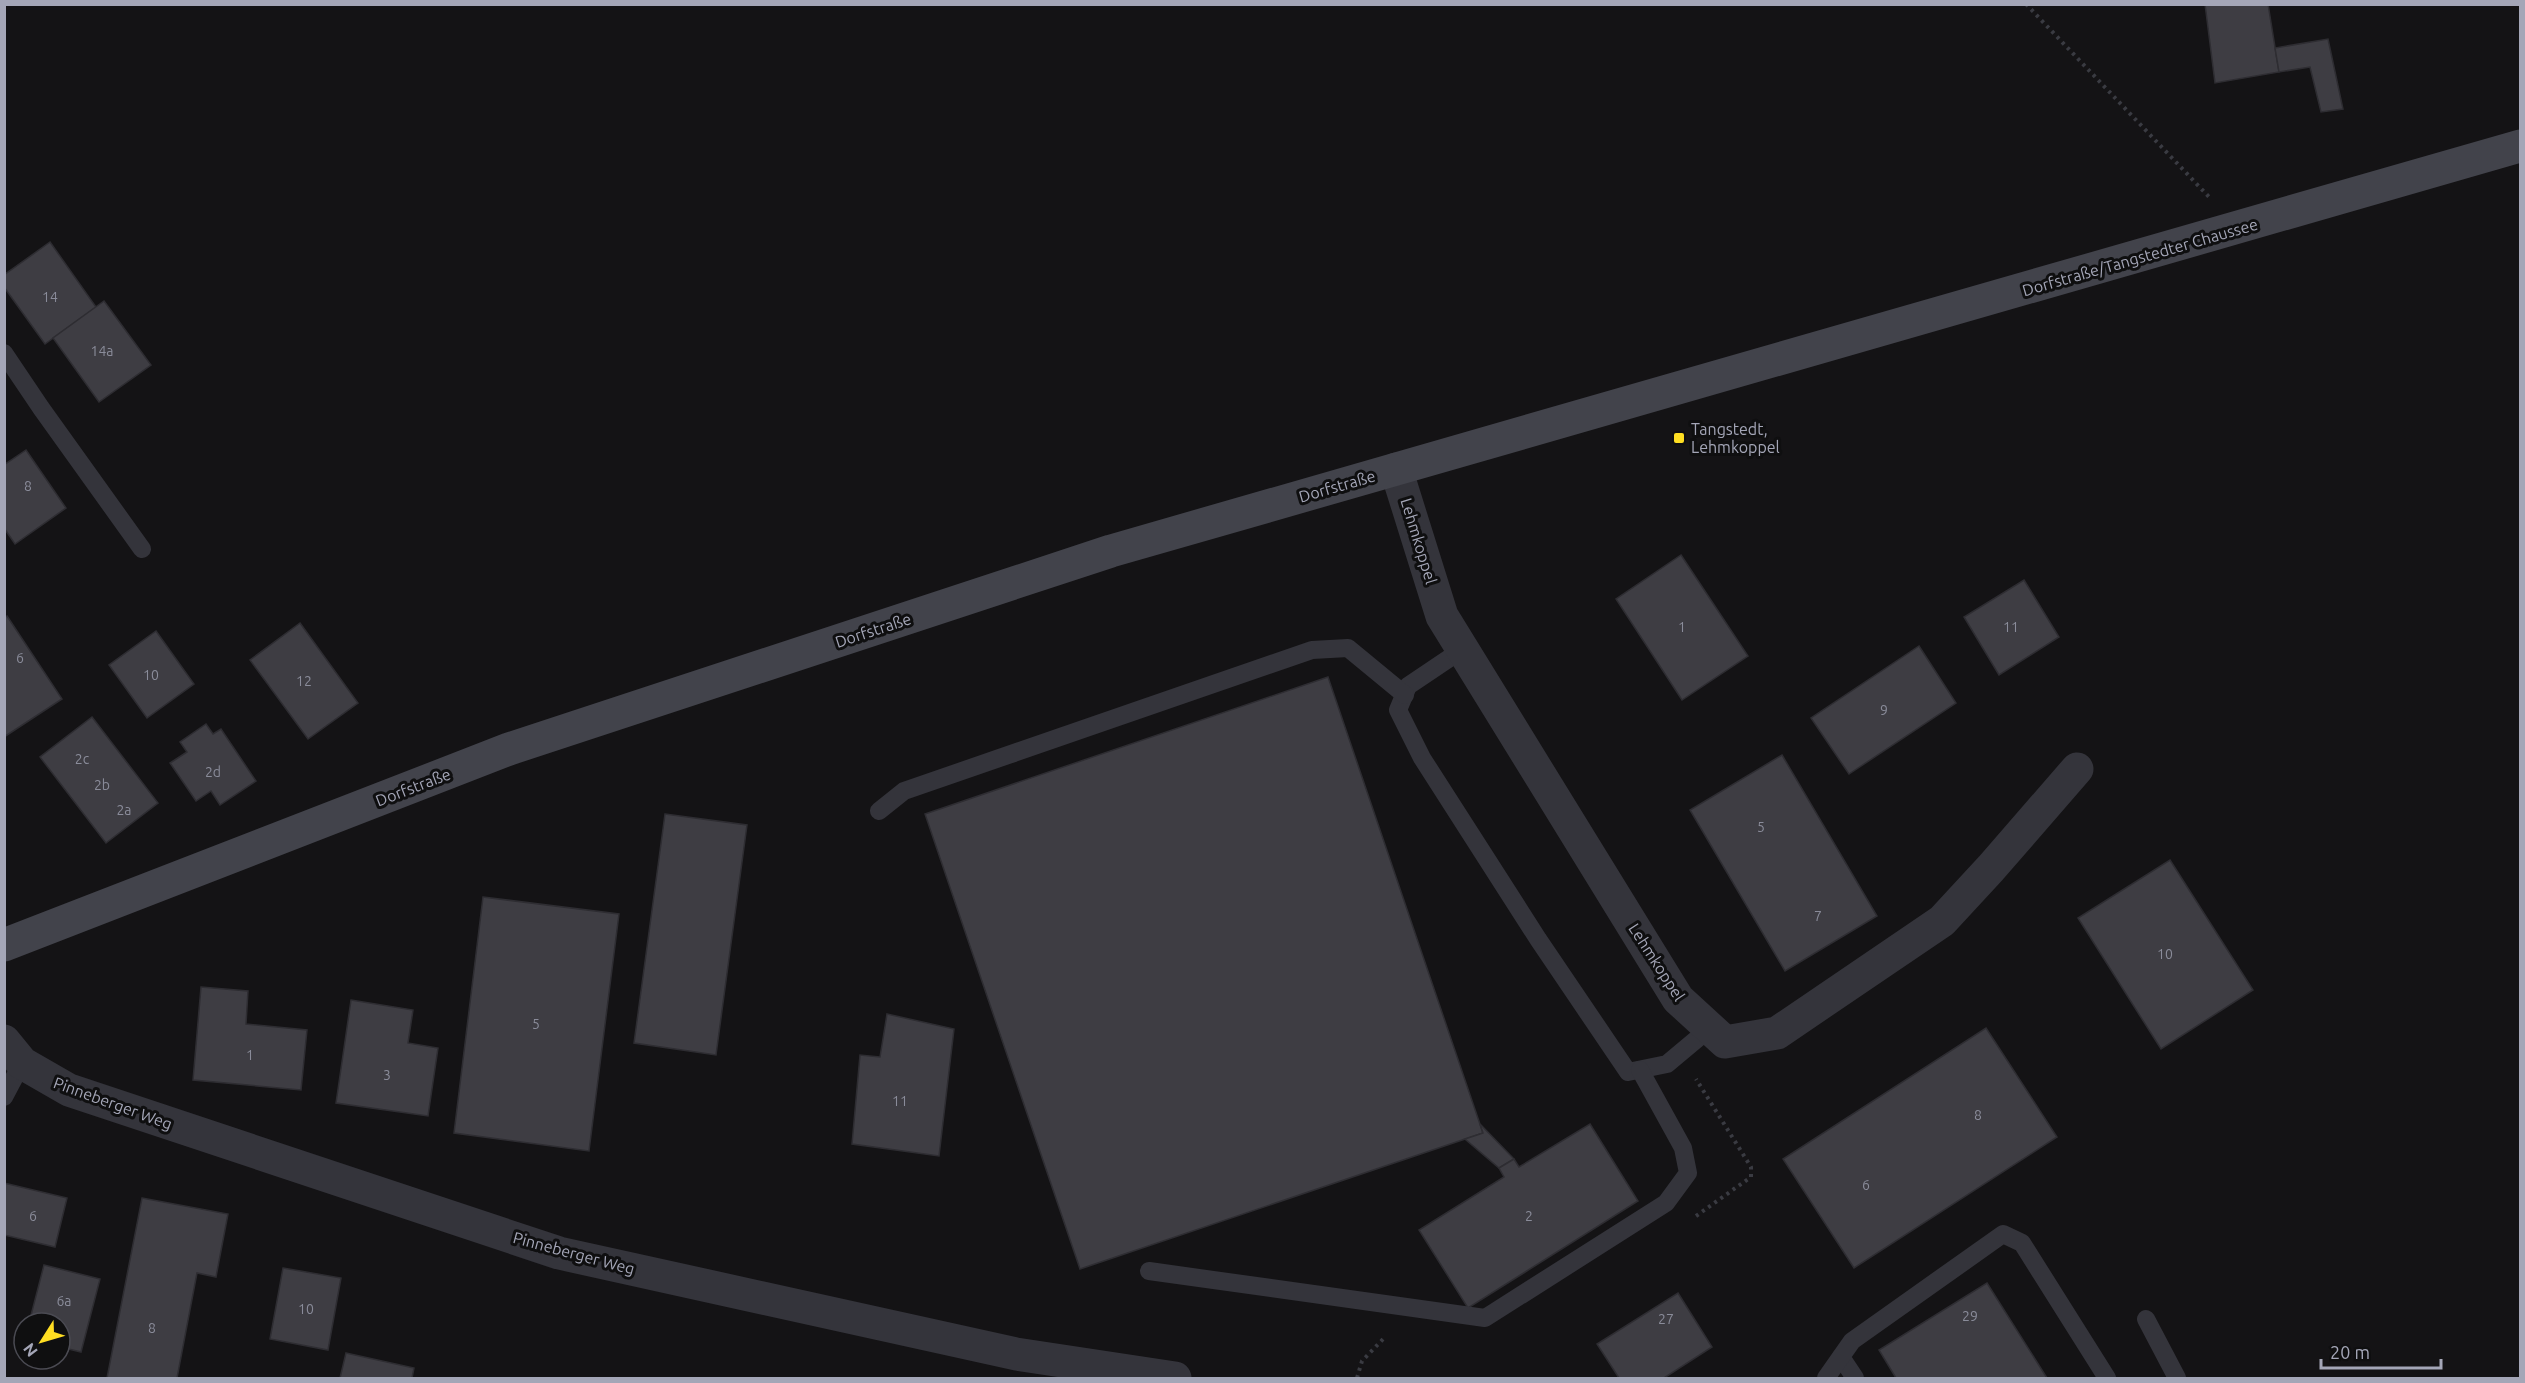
<svg xmlns="http://www.w3.org/2000/svg" width="2525" height="1383" font-family="Ubuntu,sans-serif">
<style>
.building{fill:#3e3d43;stroke:#2e2d32;stroke-width:1.5}
.lines{fill:none;stroke-linecap:round;stroke-linejoin:round}
.path{stroke:#3a3b42;stroke-width:4;stroke-dasharray:3 4.5;stroke-linecap:butt}
.service{stroke:#34343b;stroke-width:18}
.minor{stroke:#34343b;stroke-width:33}
.secondary{stroke:#42434b;stroke-width:33}
.poi-dot{fill:#ffde22;stroke:#0f0f10;stroke-width:2}
.labels{text-anchor:middle;dominant-baseline:central;stroke-width:6;stroke-linejoin:round;paint-order:stroke}
.number-label{font-size:14px;fill:#8a8c9a}
.street-label{font-size:16px;fill:#a4a6b7;stroke:#0f0f10}
.poi-label{font-size:16px;fill:#a4a6b7;stroke:#0f0f10;text-anchor:start}
</style>
<rect width="100%" height="100%" fill="#141315"/>
<g class="building">
<path d="M2205,4H2268L2279,72L2215,83Z"/>
<path d="M2328,39L2343,109L2321,112L2310,67L2279,72L2275,48Z"/>
<path d="M50,242L96,307L45,344L4,287V275Z"/>
<path d="M104,301L151,365L99,402L53,338Z"/>
<path d="M26,450L66,508L15,544L4,528V465Z"/>
<path d="M1681,555L1748,656L1682,700L1616,599Z"/>
<path d="M2024,580L2059,637L1999,675L1964,617Z"/>
<path d="M7,616L62,699L4,737V618Z"/>
<path d="M300,623L358,703L308,739L250,660Z"/>
<path d="M156,631L194,684L147,718L109,665Z"/>
<path d="M1919,646L1956,703L1849,774L1811,718Z"/>
<path d="M1328,677L1483,1133L1080,1269L925,814Z"/>
<path d="M92,717L158,803L106,843L40,757Z"/>
<path d="M206,724L213,734L221,729L256,781L220,805L211,791L196,801L170,763L187,752L180,742Z"/>
<path d="M1782,755L1877,916L1785,971L1690,810Z"/>
<path d="M665,814L747,825L716,1055L634,1043Z"/>
<path d="M2170,860L2253,990L2161,1049L2078,918Z"/>
<path d="M483,897L619,914L589,1151L454,1133Z"/>
<path d="M201,987L248,991L246,1024L307,1030L301,1090L193,1080Z"/>
<path d="M351,1000L413,1010L408,1043L438,1048L428,1116L336,1103Z"/>
<path d="M887,1014L954,1029L939,1156L852,1144L860,1055L880,1057Z"/>
<path d="M1986,1028L2057,1137L1854,1268L1783,1159Z"/>
<path d="M1480,1124L1514,1159L1499,1168L1465,1139L1483,1133Z"/>
<path d="M1590,1124L1638,1201L1468,1308L1419,1230L1504,1177L1499,1168L1514,1159L1519,1167Z"/>
<path d="M4,1183L67,1198L55,1247L4,1235Z"/>
<path d="M142,1198L228,1214L216,1277L197,1273L177,1378H107Z"/>
<path d="M44,1265L100,1279L81,1352L60,1347V1323H29Z"/>
<path d="M283,1268L341,1278L328,1350L270,1339Z"/>
<path d="M1987,1283L2047,1378H1896L1879,1350Z"/>
<path d="M1678,1293L1712,1347L1664,1378H1619L1597,1344Z"/>
<path d="M346,1353L414,1368L412,1378H340Z"/>
</g>
<g class="lines">
<g class="path">
<path d="M2026,4L2210,198"/>
<path d="M1696,1216L1751,1177V1167L1696,1079"/>
<path d="M1357,1378L1362,1361L1386,1336"/>
</g>
<g class="service">
<path d="M4,353L41,408L142,549"/>
<path d="M1463,649L1408,686L1398,710L1422,758L1538,939L1628,1072L1667,1064L1710,1028"/>
<path d="M879,811L904,791L1312,650L1348,648L1405,695"/>
<path d="M4,1097L22,1063"/>
<path d="M1149,1271L1485,1318L1666,1203L1688,1173L1683,1148L1640,1070"/>
<path d="M2146,1319L2177,1378"/>
<path d="M1841,1357L1855,1378"/>
<path d="M1826,1378L1852,1341L2003,1234L2022,1243L2107,1378"/>
</g>
<g class="minor">
<path d="M1396,469L1442,616L1678,999L1725,1042L1777,1033L1942,921L1991,868L2077,769"/>
<path d="M4,1041L22,1063L69,1090L559,1253L1016,1354L1175,1378"/>
</g>
<path class="secondary" d="M4,945L509,749L1111,551L2520,146"/>
</g>
<rect class="poi-dot" x="1673" y="432" width="12" height="12" rx="3"/>
<g class="labels">
<g class="number-label">
<text x="50" y="297">14</text>
<text x="102" y="351">14a</text>
<text x="28" y="486">8</text>
<text x="1682" y="627">1</text>
<text x="2011" y="627">11</text>
<text x="20" y="658">6</text>
<text x="151" y="675">10</text>
<text x="304" y="681">12</text>
<text x="1884" y="710">9</text>
<text x="82" y="759">2c</text>
<text x="213" y="772">2d</text>
<text x="102" y="785">2b</text>
<text x="124" y="810">2a</text>
<text x="1761" y="827">5</text>
<text x="1818" y="916">7</text>
<text x="2165" y="954">10</text>
<text x="536" y="1024">5</text>
<text x="250" y="1055">1</text>
<text x="387" y="1075">3</text>
<text x="900" y="1101">11</text>
<text x="1978" y="1115">8</text>
<text x="1866" y="1185">6</text>
<text x="33" y="1216">6</text>
<text x="1529" y="1216">2</text>
<text x="64" y="1301">6a</text>
<text x="306" y="1309">10</text>
<text x="1970" y="1316">29</text>
<text x="1666" y="1319">27</text>
<text x="152" y="1328">8</text>
</g>
<g class="street-label">
<text transform="translate(2140 257) rotate(-16)">Dorfstraße/Tangstedter Chaussee</text>
<text transform="translate(1337 486) rotate(-16)">Dorfstraße</text>
<text transform="translate(1419 541) rotate(73)">Lehmkoppel</text>
<text transform="translate(873 630) rotate(-18)">Dorfstraße</text>
<text transform="translate(413 787) rotate(-21)">Dorfstraße</text>
<text transform="translate(1657 962) rotate(57)">Lehmkoppel</text>
<text transform="translate(113 1103) rotate(20)">Pinneberger Weg</text>
<text transform="translate(574 1253) rotate(15)">Pinneberger Weg</text>
</g>
<g class="poi-label">
<text x="1691" y="429">Tangstedt,<tspan x="1691" dy="18">Lehmkoppel</tspan></text>
</g>
</g>
<rect width="2525" height="1383" fill="none" stroke="#a4a6b7" stroke-width="12"/>
<g transform="translate(42 1341) rotate(233)"><circle r="28" fill="#0f0f10" stroke="#4b4b53" stroke-width="1.5"/>
<path d="M0-4.5L10 22L0 15L-10 22Z" fill="#ffde22"/>
<text y="-9" font-size="16" font-weight="bold" text-anchor="middle" fill="#a4a6b7">N</text>
</g>
<path d="M2321 1359v9h120v-9" fill="none" stroke="#a4a6b7" stroke-width="3"/>
<text x="2330" y="1359" font-size="18" fill="#a4a6b7" stroke="#0f0f10" stroke-width="4.5" paint-order="stroke">20 m</text>
</svg>
